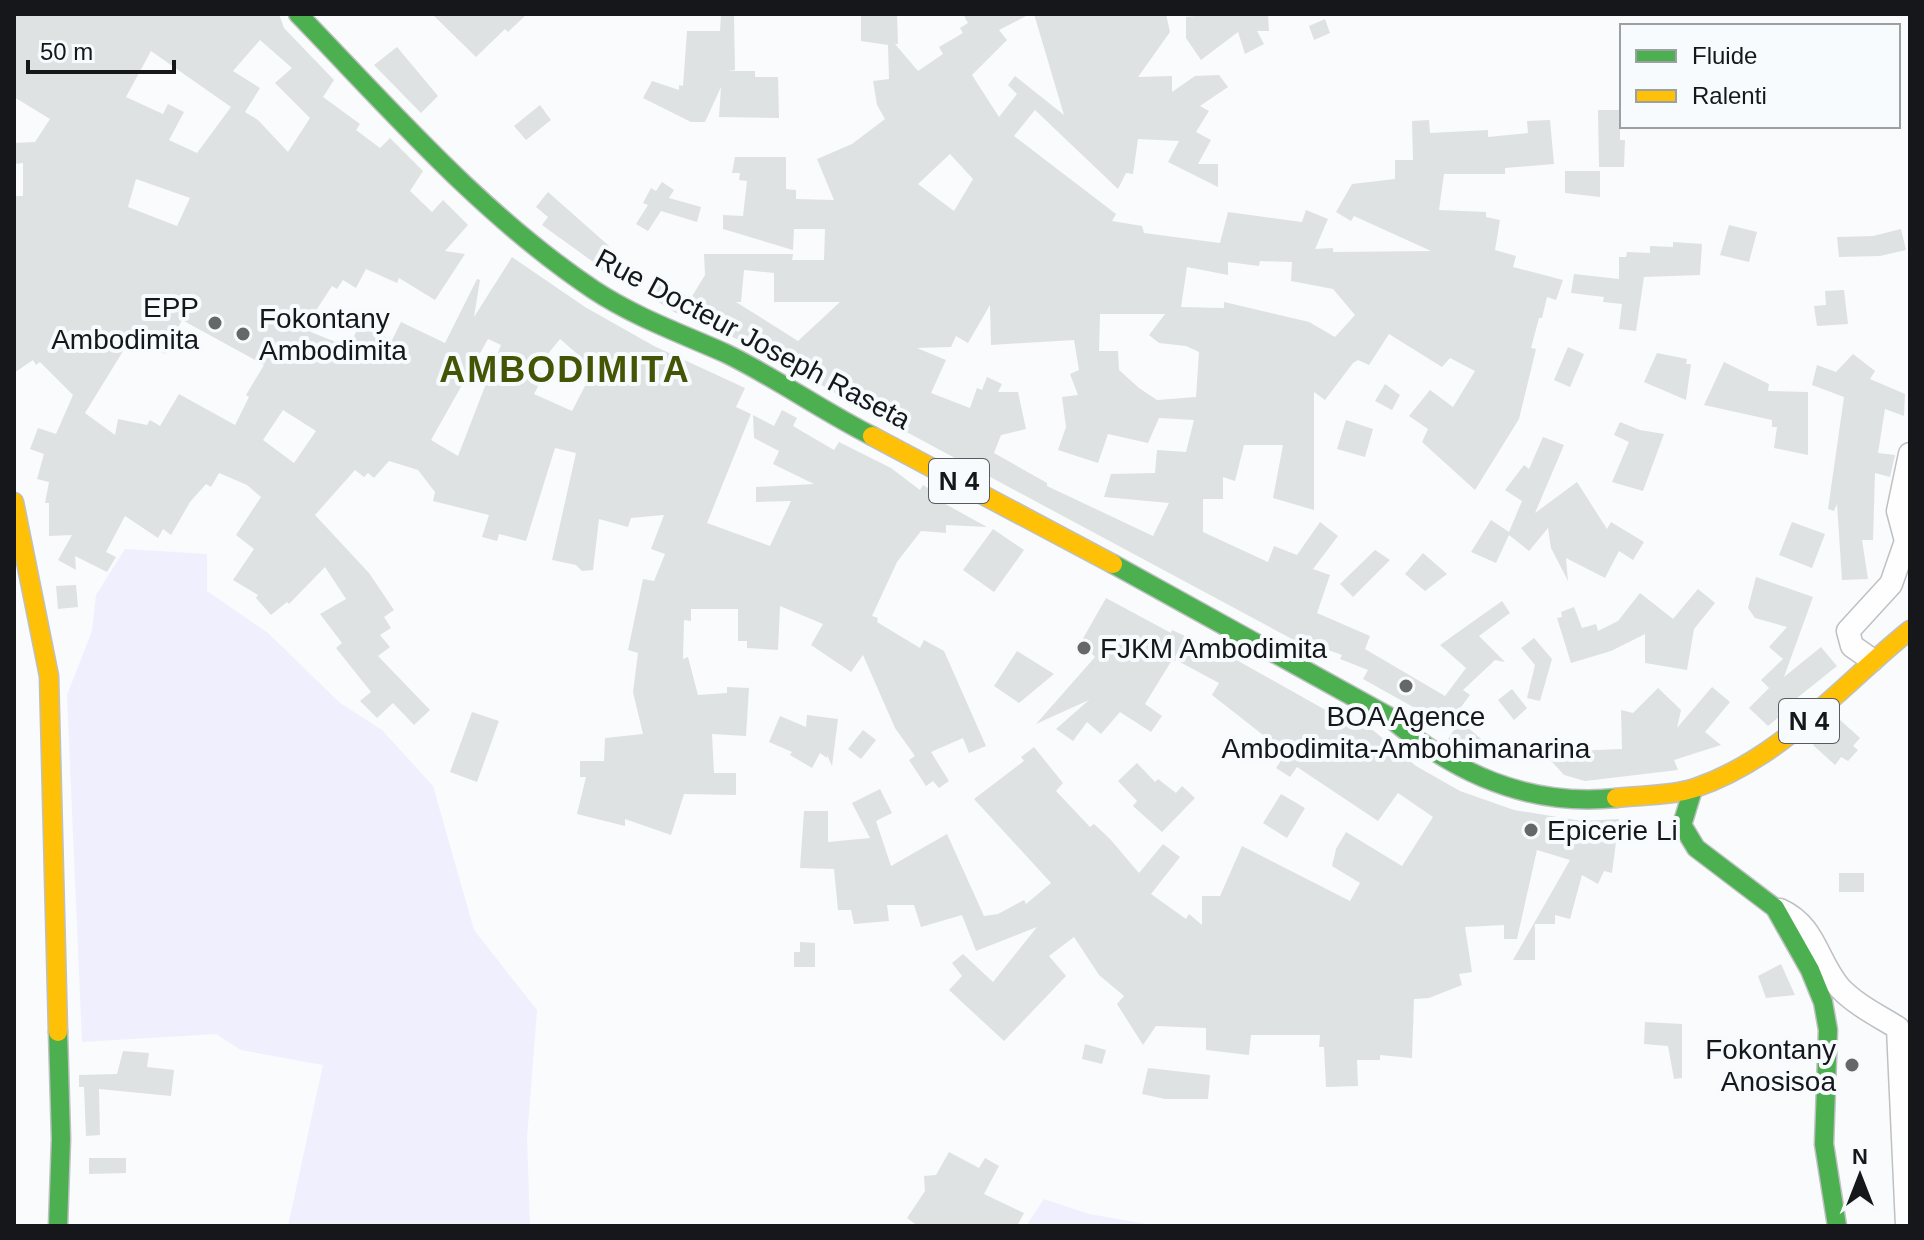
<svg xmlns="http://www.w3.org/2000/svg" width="1924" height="1240" font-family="Arial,sans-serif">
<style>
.green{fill:#f0effd}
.building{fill:#dfe2e3;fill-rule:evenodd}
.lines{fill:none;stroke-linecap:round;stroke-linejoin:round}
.street-casing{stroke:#bec0c2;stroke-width:25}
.fast-casing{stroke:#bec0c2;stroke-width:21}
.slow-casing{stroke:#bec0c2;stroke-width:21}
.street{stroke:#fefeff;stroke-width:22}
.fast{stroke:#4caf50;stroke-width:18}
.slow{stroke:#ffc107;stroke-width:18}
.poi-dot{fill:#656769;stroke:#f8fbfe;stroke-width:3}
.labels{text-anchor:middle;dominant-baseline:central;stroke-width:8;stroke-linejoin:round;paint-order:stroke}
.shield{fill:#f8fbfe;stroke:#595b5e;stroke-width:2}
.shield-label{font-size:26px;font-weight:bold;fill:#15171a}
.poi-label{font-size:28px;fill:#15171a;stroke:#f8fbfe;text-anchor:start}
.street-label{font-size:28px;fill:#15171a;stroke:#f8fbfe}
.district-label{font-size:36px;font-weight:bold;letter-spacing:2px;fill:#445605;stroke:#f8fbfe}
</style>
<rect width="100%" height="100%" fill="#f9fbfd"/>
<g class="green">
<path d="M125,549L207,554V591L268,633L340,703L382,730L433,786L474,930L537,1010L527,1138L530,1226H288L323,1065L241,1050L216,1034L82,1042L67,695L92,631L96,595Z"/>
<path d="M1044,1199L1089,1214L1158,1226H1026Z"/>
</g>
<g class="building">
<path d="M14,14H279L284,28L334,80L323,97L360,124L356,130L380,148L390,138L423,171L410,191L432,212L443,200L468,225L445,251L465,254L435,300L399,278L397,283L366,269L356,288L343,280L337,289L332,286L313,315L318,318L311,332L348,347L360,325L392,340L401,322L445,343L477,279L480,280L474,317L512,257L585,307L654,346L745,388L736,407L751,414L707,523L770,546L791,501L756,502V487L814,484L773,464L779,451L754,438L753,415L774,426L782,410L797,418L793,426L834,450L839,442L891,468L920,490L923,485L941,496L938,500L987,527L946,525V533L921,531L897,562L872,616L878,618L877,622L920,648L924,640L944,651L986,746L969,753L963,738L931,752L949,781L939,788L933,781L926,786L909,760L915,756L895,728L863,655L851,672L811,645L823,624L780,606L778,650L747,648V641H738V609H691V621L684,620L683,659L688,657L698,695L727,693V687L749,688L746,736L712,734L714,773H736V795L684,794L671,835L625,819V826L577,814L586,777H580V761H604L605,738L643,734L633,692L638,653L628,650L643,579L654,581L665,554L651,549L664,515L631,518L628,527L599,519L593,570L582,571L576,565L552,560L576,453L555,448L526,541L499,534L497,541L482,537L489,515L433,501L435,492L418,470L389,461L374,478L368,473L364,477L355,470L315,515L369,573L394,610L384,617L391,628L380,635L390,647L378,656L430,710L414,725L393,703L377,718L360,701L371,692L336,648L342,643L320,614L346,599L325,567L289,604L287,602L271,615L256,598L258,595L233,580L254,549L236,535L261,497L247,485L219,473L211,487L206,484L190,502L171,535L163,529L158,538L125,516L106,552L116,557L107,572L75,556L76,570L58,560L72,535L49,536V503H45L49,482L37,479L44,454L30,449L38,428L56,434L73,395L40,362L36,365L33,360L14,373V196H23V163L14,164V143L35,142L50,119L14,97ZM260,40L292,68L275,83L310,118L288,152L258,120L245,112L260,88L233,71ZM151,51L231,107L197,153L169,140L184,112L168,104L163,114L126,97ZM136,179L190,198L177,226L128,207ZM182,320L264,365L246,395L249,397L235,425L179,394L160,426L150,420L147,425L118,419L115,435L85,413L136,330L135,339L165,354ZM488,339L501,345L458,456L431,440ZM560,339L582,358L576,375L588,380L572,411L534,394L544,375L535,370ZM283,410L316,431L294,463L263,440Z"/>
<path d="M432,14H527L508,32L505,29L476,57Z"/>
<path d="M721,14H734L735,70L728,71H755V77H778L779,118L719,117L721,87L705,122H691L643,98L652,81L679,90V85L683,86L687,31H720Z"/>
<path d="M861,14H897L898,44H895L918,71L943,54L939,47L963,33L960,28L968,23L963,14H1030L999,30L1007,40L972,75L999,117L1017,94L1008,85L1015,76L1064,115L1034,14H1166L1170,32L1138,77L1172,76V92L1195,76L1219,75L1228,87L1200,106L1209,111L1196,132L1211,140L1198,164H1218V187L1168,162L1179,141L1138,139L1133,174L1126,173L1118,189L1035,110L1014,136L1116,214L1112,221L1142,226L1144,233L1220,243L1228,212L1302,222L1306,210L1328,219L1315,249L1333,248V252L1431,251L1354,216L1351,221L1336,212L1352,184L1395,179V160H1413L1412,121L1429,120L1430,133L1488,130V137L1528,133L1527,121L1550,120L1554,164L1505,168V174H1444L1439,210L1486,212V217L1500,220L1495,250L1516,256L1513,267L1563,280L1556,300L1547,297L1542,318H1539L1531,348L1536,349L1519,419L1475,490L1422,442L1428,429L1409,416L1430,390L1453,407L1475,371L1450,358L1442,367L1389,334L1369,365L1358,360L1353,363L1325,400L1314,392V510L1273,498L1283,445H1244L1235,481L1223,477V499H1203V532L1268,562L1274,546L1297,555L1320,522L1338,536L1313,569L1330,575L1317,613L1370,636L1365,649L1445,696L1466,668L1440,645L1502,601L1510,613L1479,636L1505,662L1495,660L1463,690L1470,695L1447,726L1363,679L1368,670L1340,659L1342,655L1304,641L1303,645L847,400L760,349L674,312L649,296L658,280L691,298L705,275L704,254H793L792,260H824L825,229H794L793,250L723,229V215L743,216L747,181L739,180L740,173H732L735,157H786V189L796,190V199L834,200L817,159L852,144L885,119L877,105L873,81L889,79L888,45L861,41ZM950,154L973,179L954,211L918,184ZM1260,261L1292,262L1291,281L1333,289L1355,315L1335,337L1309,322L1224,302V308L1181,307L1187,267L1228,275V262L1259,266ZM744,270L774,273V302H840L798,341L736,302H741ZM990,305L991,345L1074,340L1079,370L1070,374L1078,395L1062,397L1066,427L1058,450L1098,463L1108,434L1148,443L1159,418L1194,420L1186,452L1157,450L1155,473L1111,474L1104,497L1169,503L1153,536L1047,486V483L994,453L1001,435L1026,429L1018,392H998L1002,384L987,377L982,390L977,388L970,408L931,393L946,360L917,348L951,347L956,336L968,343ZM1100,314H1165L1149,335L1159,343L1186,346L1199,352L1196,397L1157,400L1139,388L1119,370L1118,351H1099Z"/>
<path d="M1213,14H1268L1269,31H1257L1264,44L1245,54L1238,32L1201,60L1186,38V17Z"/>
<path d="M1325,19L1330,33L1314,40L1309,26Z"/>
<path d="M397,47L438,96L421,113L374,65Z"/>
<path d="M540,105L551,120L526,140L514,126Z"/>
<path d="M1598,110H1620V140H1625L1624,167H1599Z"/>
<path d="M1565,171H1600V197L1565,193Z"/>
<path d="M662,182L674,190L669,198L701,207L697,222L661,211L648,231L636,224L648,205L643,203L651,188L656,191Z"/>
<path d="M548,192L609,246L596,264L542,225L548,217L536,207Z"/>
<path d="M1729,225L1757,232L1749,262L1720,255Z"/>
<path d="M1901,229L1906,250L1880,256L1839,257L1837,237L1873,236Z"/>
<path d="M1673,242L1702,244L1700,275L1644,277L1636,331L1619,329L1622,304L1603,302L1604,297L1571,293L1574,274L1619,279V257H1626L1627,252L1650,253V246L1673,247Z"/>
<path d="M604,257L620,269L614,278L597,267Z"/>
<path d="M1844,290L1848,324L1817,326L1814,306L1826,305L1825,291Z"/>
<path d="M1568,347L1584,354L1570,387L1554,380Z"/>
<path d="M1657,353L1687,359L1686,364H1691L1686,400L1644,382Z"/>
<path d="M1853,354L1875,371L1870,379L1905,394L1904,416L1885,409L1878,453L1895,455L1890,477L1875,473L1873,540H1862L1868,579L1842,580L1837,504L1834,511L1828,509L1844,397L1812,385L1817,365L1836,372Z"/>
<path d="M1724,362L1769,384L1768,391L1808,392V455L1774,448L1777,427H1772V420L1704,405Z"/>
<path d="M1385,384L1400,395L1392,410L1375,401Z"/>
<path d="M1346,420L1373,429L1365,457L1337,449Z"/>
<path d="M1620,422L1640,430L1664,434L1643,491L1612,482L1629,442L1614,435Z"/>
<path d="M1543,437L1564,445L1535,513L1577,482L1607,529L1611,522L1644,542L1633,560L1619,551L1605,578L1566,558L1568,581L1551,548L1548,528L1529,551L1509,535L1496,563L1471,552L1491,520L1509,532L1522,501L1505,490L1524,465L1529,469Z"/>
<path d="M1792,522L1825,534L1812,568L1779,555Z"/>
<path d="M993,529L1024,550L994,592L963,570Z"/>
<path d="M1375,550L1390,560L1353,597L1340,584Z"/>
<path d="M1423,553L1447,574L1425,591L1405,574Z"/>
<path d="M1756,577L1813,597L1784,677L1821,647L1837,666L1777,714L1779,717L1768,726L1749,708L1769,688L1761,680L1783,659L1769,647L1787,627L1755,618L1748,608Z"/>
<path d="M76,585L78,607L58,609L56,586Z"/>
<path d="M1698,589L1715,603L1694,629L1687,670L1645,663V634L1611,651L1571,663L1557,618L1562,617L1561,612L1574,607L1582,628L1596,624L1598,631L1618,621L1640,593L1673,619Z"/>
<path d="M1106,598L1171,633L1172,630L1233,658L1338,717L1340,714L1374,731L1416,766L1460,791L1514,810L1582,821L1619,819L1612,873L1604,871L1598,884L1582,875L1570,919L1555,915V924H1535V960H1513L1570,860L1537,850L1517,939H1504V925L1465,927L1472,972L1459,974L1462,985L1429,998L1414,999L1412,1058L1380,1055V1060H1357L1358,1086L1326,1087L1324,1047H1319L1320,1035H1251L1249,1055L1206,1050V1028L1156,1026L1143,1045L1117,1004L1124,996L1099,975L1074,937L1049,956L1066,976L1004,1041L949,990L962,976L952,963L963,954L993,982L1037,927L976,951L962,915L921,927L914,905H887L889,921L854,924L851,910H838L834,869L800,868L804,811H828V842L870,838L852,803L880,789L892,813L876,821L891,866L947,834L984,916L998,914L1024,900L1026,904L1051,883L974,799L1024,761L1021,757L1034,747L1063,783L1056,791L1090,827L1094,824L1110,839L1139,873L1163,844L1180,857L1151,894L1186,919L1189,914L1202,925V896H1220L1242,846L1350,901L1360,883L1332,866L1336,849L1346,832L1402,866L1433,817L1398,793L1378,821L1297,767L1290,777L1276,768L1286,753L1212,695L1219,683L1178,661L1172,660L1145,704L1162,716L1151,732L1120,712L1101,734L1087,722L1073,741L1056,729L1089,700L1036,724L1095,657L1081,642Z"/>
<path d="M1534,638L1552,659L1540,701L1527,698L1535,665L1521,648Z"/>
<path d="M1017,651L1054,674L1019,703L994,686Z"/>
<path d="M1712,687L1730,702L1705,732L1721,745L1674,760L1678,770L1585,781L1564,775L1543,752L1622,749L1621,710L1633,713L1658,688L1681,710L1677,728Z"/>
<path d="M1512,689L1527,708L1514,720L1498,700Z"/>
<path d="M472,712L499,721L477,782L450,772Z"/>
<path d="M807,715L838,719L832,766L827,755V758L820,753L812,768L790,755L792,752L769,742L780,716L806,727Z"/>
<path d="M1839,719L1860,738L1853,746L1858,750L1848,761L1841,757L1835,765L1813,745Z"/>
<path d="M1460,721L1487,744L1498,747L1495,761L1448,739Z"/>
<path d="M863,730L876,740L861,759L848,749Z"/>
<path d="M1137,763L1155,782L1158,779L1176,793L1182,786L1195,798L1162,832L1133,806L1137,801L1118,781Z"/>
<path d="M1281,794L1305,808L1287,838L1263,823Z"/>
<rect x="1839" y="873" width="25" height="19"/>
<path d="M800,942L815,943V967H794V952H800Z"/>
<path d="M1781,964L1795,995L1766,998L1758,976Z"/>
<path d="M1645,1022L1682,1024V1078L1674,1079L1668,1046L1644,1044Z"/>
<path d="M1085,1044L1106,1050L1102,1064L1082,1059Z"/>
<path d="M123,1051L149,1053L147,1067L174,1070L171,1096L99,1089L100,1135L86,1136L84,1087H79V1075L117,1074Z"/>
<path d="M1148,1068L1210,1075L1208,1099H1165L1142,1094Z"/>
<path d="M949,1152L979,1168L985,1158L999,1166L984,1194L1024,1213L1017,1226H918L907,1218L925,1191L924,1176L936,1175Z"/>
<path d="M89,1158H126V1173L89,1174Z"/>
</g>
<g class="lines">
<g class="street-casing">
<g id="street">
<path d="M1872,660L1852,646L1848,631L1891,584L1906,541L1898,511L1910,454"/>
<path d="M1780,910C1816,926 1817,962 1840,988C1856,1005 1879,1016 1898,1028L1907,1226"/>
</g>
</g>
<g class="fast-casing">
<g id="fast">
<path d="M298,14C391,110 482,215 594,290C635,317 680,333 725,353C775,377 822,411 872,436"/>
<path d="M1113,564L1388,716C1453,773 1527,807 1616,798"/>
<path d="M1693,789L1682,825L1696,848L1775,908L1810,970L1823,1002L1828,1030L1824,1144L1837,1226"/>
<path d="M58,1032L61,1139L58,1226"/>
</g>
</g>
<g class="slow-casing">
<g id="slow">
<path d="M872,436L1113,564"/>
<path d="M14,502L49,676L58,1032"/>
<path d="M1616,798C1641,795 1671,796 1695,788C1783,758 1840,686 1910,630"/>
</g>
</g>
<use href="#street" class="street"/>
<use href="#fast" class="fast"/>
<use href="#slow" class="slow"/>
</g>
<g class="poi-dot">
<circle cx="215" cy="323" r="8"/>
<circle cx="243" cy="334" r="8"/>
<circle cx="1084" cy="648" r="8"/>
<circle cx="1406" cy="686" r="8"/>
<circle cx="1531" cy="830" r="8"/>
<circle cx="1852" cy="1065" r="8"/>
</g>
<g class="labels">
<g class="shield">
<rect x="929" y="459" width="60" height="44" rx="6"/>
<rect x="1779" y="699" width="60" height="44" rx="6"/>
</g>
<g class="shield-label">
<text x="959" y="481">N 4</text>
<text x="1809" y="721">N 4</text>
</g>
<g class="poi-label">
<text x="199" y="307" text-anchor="end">EPP<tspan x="199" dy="32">Ambodimita</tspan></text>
<text x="259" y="318">Fokontany<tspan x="259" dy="32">Ambodimita</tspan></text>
<text x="1100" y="648">FJKM Ambodimita</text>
<text x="1406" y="716" text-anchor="middle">BOA Agence<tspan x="1406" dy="32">Ambodimita-Ambohimanarina</tspan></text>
<text x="1547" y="830">Epicerie Li</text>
<text x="1836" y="1049" text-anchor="end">Fokontany<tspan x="1836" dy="32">Anosisoa</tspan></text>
</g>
<g class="street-label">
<text transform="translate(753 339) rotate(28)">Rue Docteur Joseph Raseta</text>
</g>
<g class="district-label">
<text x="565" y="369">AMBODIMITA</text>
</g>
</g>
<rect width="1924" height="1240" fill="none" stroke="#15171a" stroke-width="32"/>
<rect x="1620" y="24" width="280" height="104" fill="#f8fbfe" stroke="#9da0a3" stroke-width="2"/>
<rect x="1636" y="50" width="40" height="12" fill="#4caf50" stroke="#9da0a3" stroke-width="2"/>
<text x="1692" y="64" font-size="24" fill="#15171a">Fluide</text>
<rect x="1636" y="90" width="40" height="12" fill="#ffc107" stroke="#9da0a3" stroke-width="2"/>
<text x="1692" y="104" font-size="24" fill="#15171a">Ralenti</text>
<g transform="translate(1860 1176)" stroke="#f8fbfe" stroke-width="6" paint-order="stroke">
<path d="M0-6L14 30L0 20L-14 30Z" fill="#15171a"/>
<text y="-12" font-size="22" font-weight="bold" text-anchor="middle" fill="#15171a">N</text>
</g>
<path d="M28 60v12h146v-12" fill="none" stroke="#15171a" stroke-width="4"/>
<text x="40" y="60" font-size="24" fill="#15171a" stroke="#f8fbfe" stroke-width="6" paint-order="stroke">50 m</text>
</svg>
